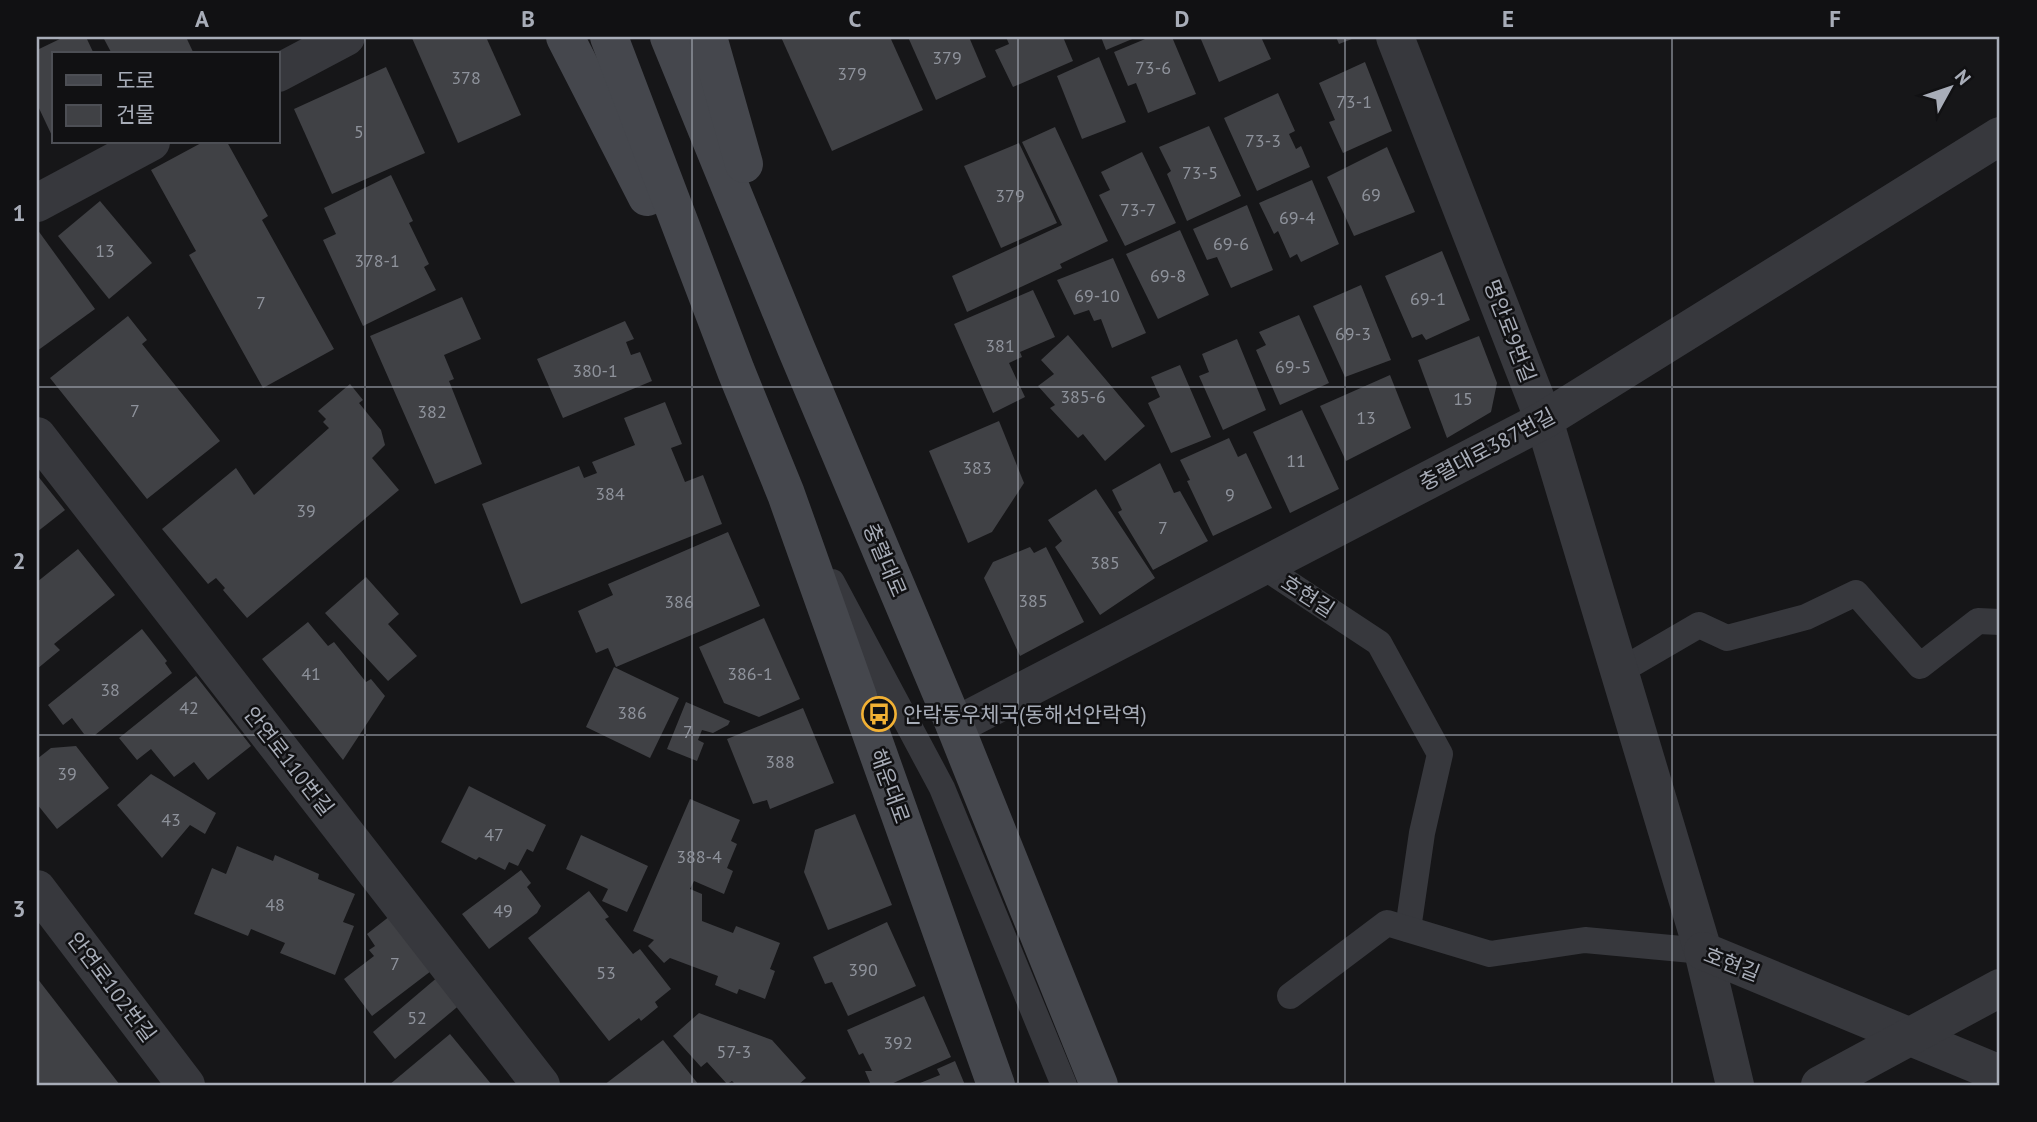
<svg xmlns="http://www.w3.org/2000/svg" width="2037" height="1122" font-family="'PT Sans','Noto Sans KR',sans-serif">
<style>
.building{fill:#404145}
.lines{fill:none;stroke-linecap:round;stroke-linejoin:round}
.lane{stroke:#37383d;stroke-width:26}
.street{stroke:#37383d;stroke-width:38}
.secondary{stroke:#45474d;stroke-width:38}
.grid{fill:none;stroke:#a8adb8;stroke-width:2;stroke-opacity:0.55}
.labels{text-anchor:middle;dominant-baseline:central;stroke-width:5;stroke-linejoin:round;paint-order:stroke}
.number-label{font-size:18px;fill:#8e929b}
.street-label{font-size:21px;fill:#a8adb8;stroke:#111113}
.poi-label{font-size:21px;fill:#a8adb8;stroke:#111113;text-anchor:start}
.neatline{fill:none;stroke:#a8adb8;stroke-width:2.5}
.grid-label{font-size:23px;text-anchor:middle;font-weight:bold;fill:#a8adb8}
</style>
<rect width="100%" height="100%" fill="#161618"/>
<g class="building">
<path d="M64,37H86L94,54H54V140L37,104V50Z"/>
<path d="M103,37H186L194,54H112Z"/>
<path d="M415,37H486L521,115L458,143L412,38Z"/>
<path d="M781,37H890L923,110L832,151Z"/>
<path d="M908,37H969L986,77L936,100Z"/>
<path d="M1006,37H1063L1073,61L1013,87L995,50L1009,44Z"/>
<path d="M1101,37H1137L1106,50Z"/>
<path d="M1150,37H1172L1196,94L1148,113L1136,83L1128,86L1114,52Z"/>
<path d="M1200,37H1261L1271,59L1219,82Z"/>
<path d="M1336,37H1357L1339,44Z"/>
<path d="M1099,57L1126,122L1082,139L1057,76Z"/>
<path d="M1365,62L1392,131L1343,153L1329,122L1335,120L1319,83Z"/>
<path d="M386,67L425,153L332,194L294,109Z"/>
<path d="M1278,93L1295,131L1289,134L1296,149L1301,146L1310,167L1257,191L1224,118Z"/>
<path d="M1209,126L1241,196L1187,221L1167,174L1171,171L1159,147Z"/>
<path d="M1055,127L1108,241L1060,264L1062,268L967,312L952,276L1062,225L1022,142Z"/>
<path d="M203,142H227L268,216L262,220L334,349L263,388L189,255L196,251L151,170Z"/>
<path d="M1019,143L1057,223L1001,248L964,166Z"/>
<path d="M1387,147L1415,212L1354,236L1327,177Z"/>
<path d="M1142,152L1176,223L1125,246L1099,195L1110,190L1101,172Z"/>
<path d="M391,175L413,221L409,223L429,264L424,267L436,290L363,326L323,240L336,234L324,208Z"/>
<path d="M1312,180L1339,244L1301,262L1297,254L1290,258L1278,231L1274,234L1259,203Z"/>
<path d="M100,201L152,263L109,299L58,236Z"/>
<path d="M1247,205L1273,270L1231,288L1217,257L1207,260L1193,229Z"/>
<path d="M37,229L95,309L37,351Z"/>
<path d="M1180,230L1209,295L1158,319L1126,254Z"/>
<path d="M1442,251L1470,320L1426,340L1422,334L1412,338L1385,276Z"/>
<path d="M1113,258L1146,333L1112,348L1101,319L1094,321L1089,310L1074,315L1057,280Z"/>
<path d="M1361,285L1391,360L1345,377L1313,306Z"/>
<path d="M1033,290L1055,337L1020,352L1022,357L1009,363L1025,397L993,413L954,324Z"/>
<path d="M462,297L481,339L444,355L454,379L449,381L482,464L435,484L370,336Z"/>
<path d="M1299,315L1329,383L1280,405L1256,350L1266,345L1259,332Z"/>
<path d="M128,316L147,340L142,344L220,441L147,499L50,378Z"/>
<path d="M625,321L634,339L626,342L631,355L640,352L652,381L563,418L537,359Z"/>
<path d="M1068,335L1145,426L1105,461L1083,434L1078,438L1050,408L1055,405L1038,386L1054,374L1041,360Z"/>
<path d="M1479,336L1497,383L1491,412L1447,438L1418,360Z"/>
<path d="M1237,339L1266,410L1223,430L1199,376L1209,372L1202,354Z"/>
<path d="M1180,365L1211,437L1171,453L1148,403L1160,397L1151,377Z"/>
<path d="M1390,375L1411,428L1346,461L1320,406Z"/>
<path d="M350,384L363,400L359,403L381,430L385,445L372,458L399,490L247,618L223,590L225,588L216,578L208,584L162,529L236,468L254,495L329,428L323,422L326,419L318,411Z"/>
<path d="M665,402L682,444L671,448L685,482L703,475L722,524L521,604L482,504L579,466L584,478L597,473L592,462L635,445L624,418Z"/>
<path d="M1302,410L1339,489L1290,513L1253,432Z"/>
<path d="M999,421L1024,483L992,532L968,543L929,451Z"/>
<path d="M1229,438L1238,457L1246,453L1272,508L1213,536L1187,481L1190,480L1180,460Z"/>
<path d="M1160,463L1174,493L1180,491L1208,541L1153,570L1118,512L1122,510L1112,490Z"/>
<path d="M37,475L65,510L37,532Z"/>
<path d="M1096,489L1155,578L1100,615L1055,547L1062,541L1048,520Z"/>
<path d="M728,532L760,606L616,667L608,648L596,653L578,611L613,595L608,584Z"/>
<path d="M1030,547L1034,553L1046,547L1084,622L1020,656L984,578L993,562Z"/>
<path d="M78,549L115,595L54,644L60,650L37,669V582Z"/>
<path d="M366,577L399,614L388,624L417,656L388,681L325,613Z"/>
<path d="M764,618L800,699L759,717L724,703L699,647Z"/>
<path d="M308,622L328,646L334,642L366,682L371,679L385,696L343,760L262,659Z"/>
<path d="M142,629L167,661L165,663L172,673L95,735L84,734L72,718L63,725L48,705Z"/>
<path d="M614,667L679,698L650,758L586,727Z"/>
<path d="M196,676L251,746L208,780L194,762L174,777L151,749L137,760L119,738Z"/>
<path d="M686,702L730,721L728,725L713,733L702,730L698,740L704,743L697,761L667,749Z"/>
<path d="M803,708L834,783L770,809L767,800L753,804L727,739Z"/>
<path d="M76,746L109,788L57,829L37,804V759L51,748Z"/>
<path d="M151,774L216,813L205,834L190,825L162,858L117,805Z"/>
<path d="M469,786L546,825L533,852L527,849L518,866L509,862L505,870L479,857L476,860L441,842Z"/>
<path d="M690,799L740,820L731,841L737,844L727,868L733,871L724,894L694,881L690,889L702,894V921L733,933L736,926L780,943L770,969L775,971L765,999L739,989L737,994L715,985L718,976L670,958L664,963L648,946L654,940L633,931Z"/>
<path d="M855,814L892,905L828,930L804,872L815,830Z"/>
<path d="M581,835L648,866L627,912L602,901L608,889L566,869Z"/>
<path d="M237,846L273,861L275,855L319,874L318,879L355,894L343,922L354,926L335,975L280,953L285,943L251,929L248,936L194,914L212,868L226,874Z"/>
<path d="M521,870L531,883L527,887L541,906L537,913L489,949L462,914Z"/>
<path d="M589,891L609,917L605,919L633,954L640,949L671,989L655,1002L658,1007L641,1021L639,1018L609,1041L528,938Z"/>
<path d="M390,916L431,971L372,1016L344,979L374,956L369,950L375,946L367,934Z"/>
<path d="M887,922L916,986L848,1016L832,982L825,984L813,957Z"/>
<path d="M439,976L462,1003L395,1059L373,1032Z"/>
<path d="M37,978L120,1085H37Z"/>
<path d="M924,996L951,1057L889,1085H871L865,1071H872L863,1053L859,1055L847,1030Z"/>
<path d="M699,1013L772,1040L806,1078L798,1085H736L732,1081L727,1084L707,1062L701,1067L673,1036Z"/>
<path d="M450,1034L492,1085H389Z"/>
<path d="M663,1040L699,1085H604Z"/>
<path d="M955,1061L965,1085H915L940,1075L937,1069Z"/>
</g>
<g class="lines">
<g class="lane">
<path d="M1264,567L1379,643L1440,754L1422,833L1408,929"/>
<path d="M832,582L942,788L1064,1085"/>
<path d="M1620,671L1699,625L1727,638L1806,617L1856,593L1920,666L1978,621L2000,622"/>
<path d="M1290,996L1387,923L1490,954L1585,940L1703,951"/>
</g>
<g class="street">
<path d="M1395,37L1544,420L1703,951L1735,1085"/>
<path d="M278,73L346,37"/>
<path d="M37,203L151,142"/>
<path d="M37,436L541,1085"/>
<path d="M955,726L1544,420L2000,136"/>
<path d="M37,889L186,1085"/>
<path d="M1703,951L2000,1074"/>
<path d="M1820,1085L2000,988"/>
</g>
<g class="secondary">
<path d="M565,37L647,197"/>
<path d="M609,37L736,371L786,494L996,1085"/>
<path d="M669,37L796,348L955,726L1099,1085"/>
<path d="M708,37L744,164"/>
</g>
</g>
<path class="grid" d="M365,37V1085M692,37V1085M1018,37V1085M1345,37V1085M1672,37V1085M37,387H2000M37,735H2000"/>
<defs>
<g id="bus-ring" transform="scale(1.75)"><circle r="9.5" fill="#111113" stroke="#f2b134" stroke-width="1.5"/><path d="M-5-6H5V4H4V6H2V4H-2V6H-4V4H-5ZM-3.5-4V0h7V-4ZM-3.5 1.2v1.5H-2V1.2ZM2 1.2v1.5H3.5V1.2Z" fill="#f2b134"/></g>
</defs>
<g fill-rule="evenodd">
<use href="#bus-ring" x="879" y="714"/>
</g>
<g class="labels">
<g class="number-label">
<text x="947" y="57">379</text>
<text x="1153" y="67">73-6</text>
<text x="852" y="73">379</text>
<text x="466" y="77">378</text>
<text x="1354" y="101">73-1</text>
<text x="359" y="131">5</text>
<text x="1263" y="140">73-3</text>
<text x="1200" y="172">73-5</text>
<text x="1371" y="194">69</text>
<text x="1010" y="195">379</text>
<text x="1138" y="209">73-7</text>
<text x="1297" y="217">69-4</text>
<text x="1231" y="243">69-6</text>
<text x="105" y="250">13</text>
<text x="377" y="260">378-1</text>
<text x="1168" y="275">69-8</text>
<text x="1097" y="295">69-10</text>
<text x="1428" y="298">69-1</text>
<text x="261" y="302">7</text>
<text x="1353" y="333">69-3</text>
<text x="1000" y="345">381</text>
<text x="1293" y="366">69-5</text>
<text x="595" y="370">380-1</text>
<text x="1083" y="396">385-6</text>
<text x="1463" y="398">15</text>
<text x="135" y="410">7</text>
<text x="432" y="411">382</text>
<text x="1366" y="417">13</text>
<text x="1296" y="460">11</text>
<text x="977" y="467">383</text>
<text x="610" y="493">384</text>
<text x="1230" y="494">9</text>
<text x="306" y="510">39</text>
<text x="1163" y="527">7</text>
<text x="1105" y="562">385</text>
<text x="1033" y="600">385</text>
<text x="679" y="601">386</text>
<text x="311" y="673">41</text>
<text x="750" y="673">386-1</text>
<text x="110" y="689">38</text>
<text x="189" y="707">42</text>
<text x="632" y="712">386</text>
<text x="688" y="731">7</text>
<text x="780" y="761">388</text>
<text x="67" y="773">39</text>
<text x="171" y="819">43</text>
<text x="494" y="834">47</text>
<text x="699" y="856">388-4</text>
<text x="275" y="904">48</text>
<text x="503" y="910">49</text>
<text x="395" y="963">7</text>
<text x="863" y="969">390</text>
<text x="606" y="972">53</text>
<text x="417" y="1017">52</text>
<text x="898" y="1042">392</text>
<text x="734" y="1051">57-3</text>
</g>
<g class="street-label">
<text transform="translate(1510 331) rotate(69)">명안로9번길</text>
<text transform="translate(1487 449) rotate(-28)">충렬대로387번길</text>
<text transform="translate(885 560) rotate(67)">충렬대로</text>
<text transform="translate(1308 596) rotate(33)">호현길</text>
<text transform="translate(289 761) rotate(52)">안연로110번길</text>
<text transform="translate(890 786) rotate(70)">해운대로</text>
<text transform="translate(1732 964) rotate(21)">호현길</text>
<text transform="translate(112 987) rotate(53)">안연로102번길</text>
</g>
<g class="poi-label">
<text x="903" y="714">안락동우체국(동해선안락역)</text>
</g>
</g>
<rect width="2037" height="1122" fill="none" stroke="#111113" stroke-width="77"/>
<rect x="52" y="52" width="228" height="91" fill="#111113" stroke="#4d4f55" stroke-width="2"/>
<rect x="66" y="75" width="35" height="10" fill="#45474d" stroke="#4d4f55" stroke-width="2"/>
<text x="116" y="88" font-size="21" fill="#a8adb8">도로</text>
<rect x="66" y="105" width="35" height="21" fill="#404145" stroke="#4d4f55" stroke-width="2"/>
<text x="116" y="122" font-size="21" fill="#a8adb8">건물</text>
<g transform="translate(1950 88) rotate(50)" stroke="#111113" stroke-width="5" paint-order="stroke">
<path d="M0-5L12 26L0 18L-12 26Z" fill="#a8adb8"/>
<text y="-10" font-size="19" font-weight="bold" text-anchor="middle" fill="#a8adb8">N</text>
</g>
<rect x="38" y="38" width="1960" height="1046" class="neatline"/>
<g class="grid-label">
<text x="202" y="27">A</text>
<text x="528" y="27">B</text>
<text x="855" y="27">C</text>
<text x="1182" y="27">D</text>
<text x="1508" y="27">E</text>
<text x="1835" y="27">F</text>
<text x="19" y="221">1</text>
<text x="19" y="569">2</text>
<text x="19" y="917">3</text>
</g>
</svg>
